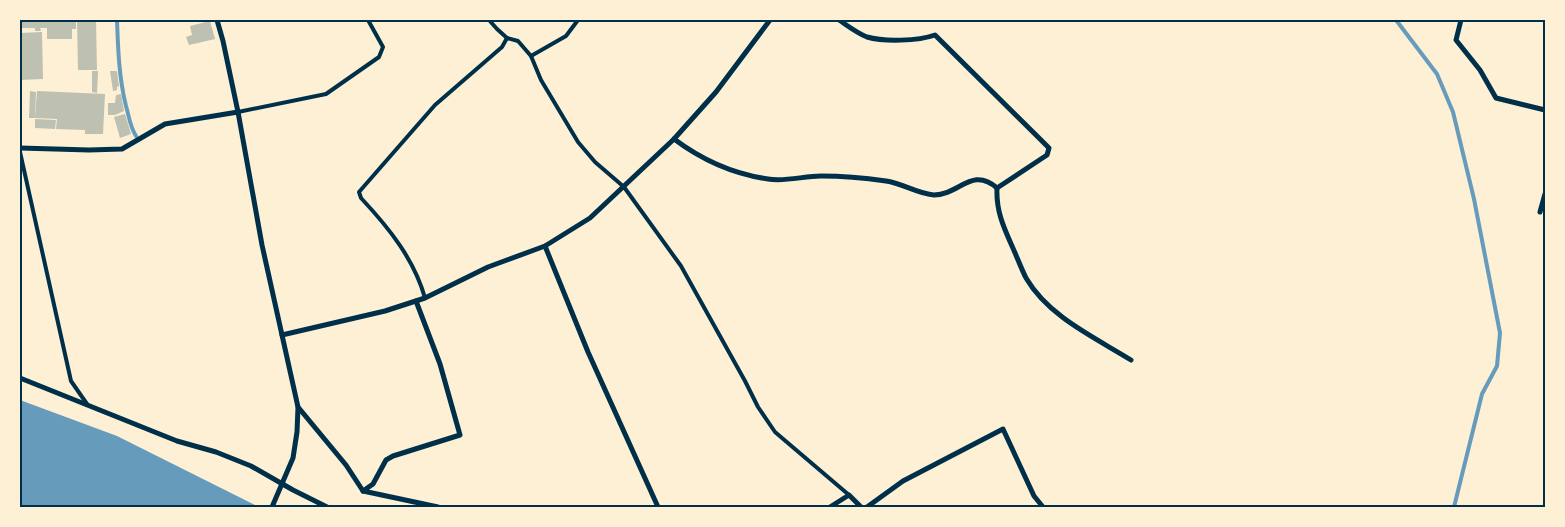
<svg xmlns="http://www.w3.org/2000/svg" width="1565" height="527" font-family="Mulish,sans-serif">
<style>
.water{fill:#669bbc}
.lines{fill:none;stroke-linecap:round;stroke-linejoin:round}
.stream{stroke:#669bbc;stroke-width:4}
.building{fill:#bec0b2}
.service{stroke:#003049;stroke-width:4}
.minor{stroke:#003049;stroke-width:5}
.neatline{fill:none;stroke:#003049;stroke-width:2}
</style>
<rect width="100%" height="100%" fill="#fdf0d5"/>
<path class="water" d="M20,400L117,436L259,507H22L20,505Z"/>
<g class="lines">
<g class="stream">
<path d="M117,20C118,49 119,78 126,106C129,116 130,127 136,136"/>
<path d="M1396,20L1437,74L1453,112L1474,199L1500,333L1497,366L1482,394L1454,507"/>
</g>
</g>
<g class="building">
<path d="M21,20L76,21V29H72V39H47V28H40L41,31H35V28H21Z"/>
<path d="M77,20H96L97,70H78Z"/>
<path d="M210,21L215,39L189,45L186,37L192,35L190,26Z"/>
<path d="M42,32L43,79L20,80V33Z"/>
<path d="M92,71H98L97,93L92,92Z"/>
<path d="M110,71H117L119,86L117,87V90L113,91Z"/>
<path d="M30,91L36,92L35,118H29Z"/>
<path d="M37,91L105,94L103,134H85V130L56,129L57,119L35,118Z"/>
<path d="M121,94L124,111L115,115H108V103H115L116,95Z"/>
<path d="M125,114L131,134L120,138L114,117Z"/>
<path d="M35,119L56,120L55,129L35,128Z"/>
</g>
<g class="lines">
<g class="service">
<path d="M489,20L497,29L507,38L518,41L531,56L541,80L578,142L595,162L624,187L681,266L745,381L758,407L775,432L849,495"/>
<path d="M531,56L566,36L578,20"/>
<path d="M238,112L326,94L379,57L383,47L368,20"/>
<path d="M20,152L71,381L87,404"/>
<path d="M425,298C414,259 389,228 361,198L359,192L435,105L502,47L507,38"/>
</g>
<g class="minor">
<path d="M217,20L223,41L238,112L262,245L298,407L297,432L293,458L272,507"/>
<path d="M1461,20L1456,40L1480,70L1496,98L1545,110"/>
<path d="M674,139C702,160 733,174 768,179C785,182 804,176 821,176C842,176 865,178 886,181C902,183 918,194 934,195C959,195 972,166 997,188L1047,155L1049,148L1039,138L935,35C918,41 884,42 867,37C857,33 848,26 839,20"/>
<path d="M20,148L89,150L122,149L165,124L238,112"/>
<path d="M997,188C996,210 1003,226 1012,246C1017,257 1021,268 1026,278C1049,317 1094,337 1131,360"/>
<path d="M1540,212L1545,194"/>
<path d="M545,246L588,352L658,507"/>
<path d="M282,335L385,311L425,298L488,267L545,246L590,218L674,139L716,92L770,20"/>
<path d="M20,378L177,441L216,452L251,466L293,490L327,507"/>
<path d="M298,407L346,465L363,491L438,507"/>
<path d="M363,491L373,484L386,460L393,456L460,435L440,364L416,301"/>
<path d="M830,507L849,495L861,507"/>
<path d="M867,507L903,481L1003,429L1034,496L1043,507"/>
</g>
</g>
<rect width="1565" height="527" fill="none" stroke="#fdf0d5" stroke-width="42"/>
<rect x="21" y="21" width="1523" height="485" class="neatline"/>
</svg>
